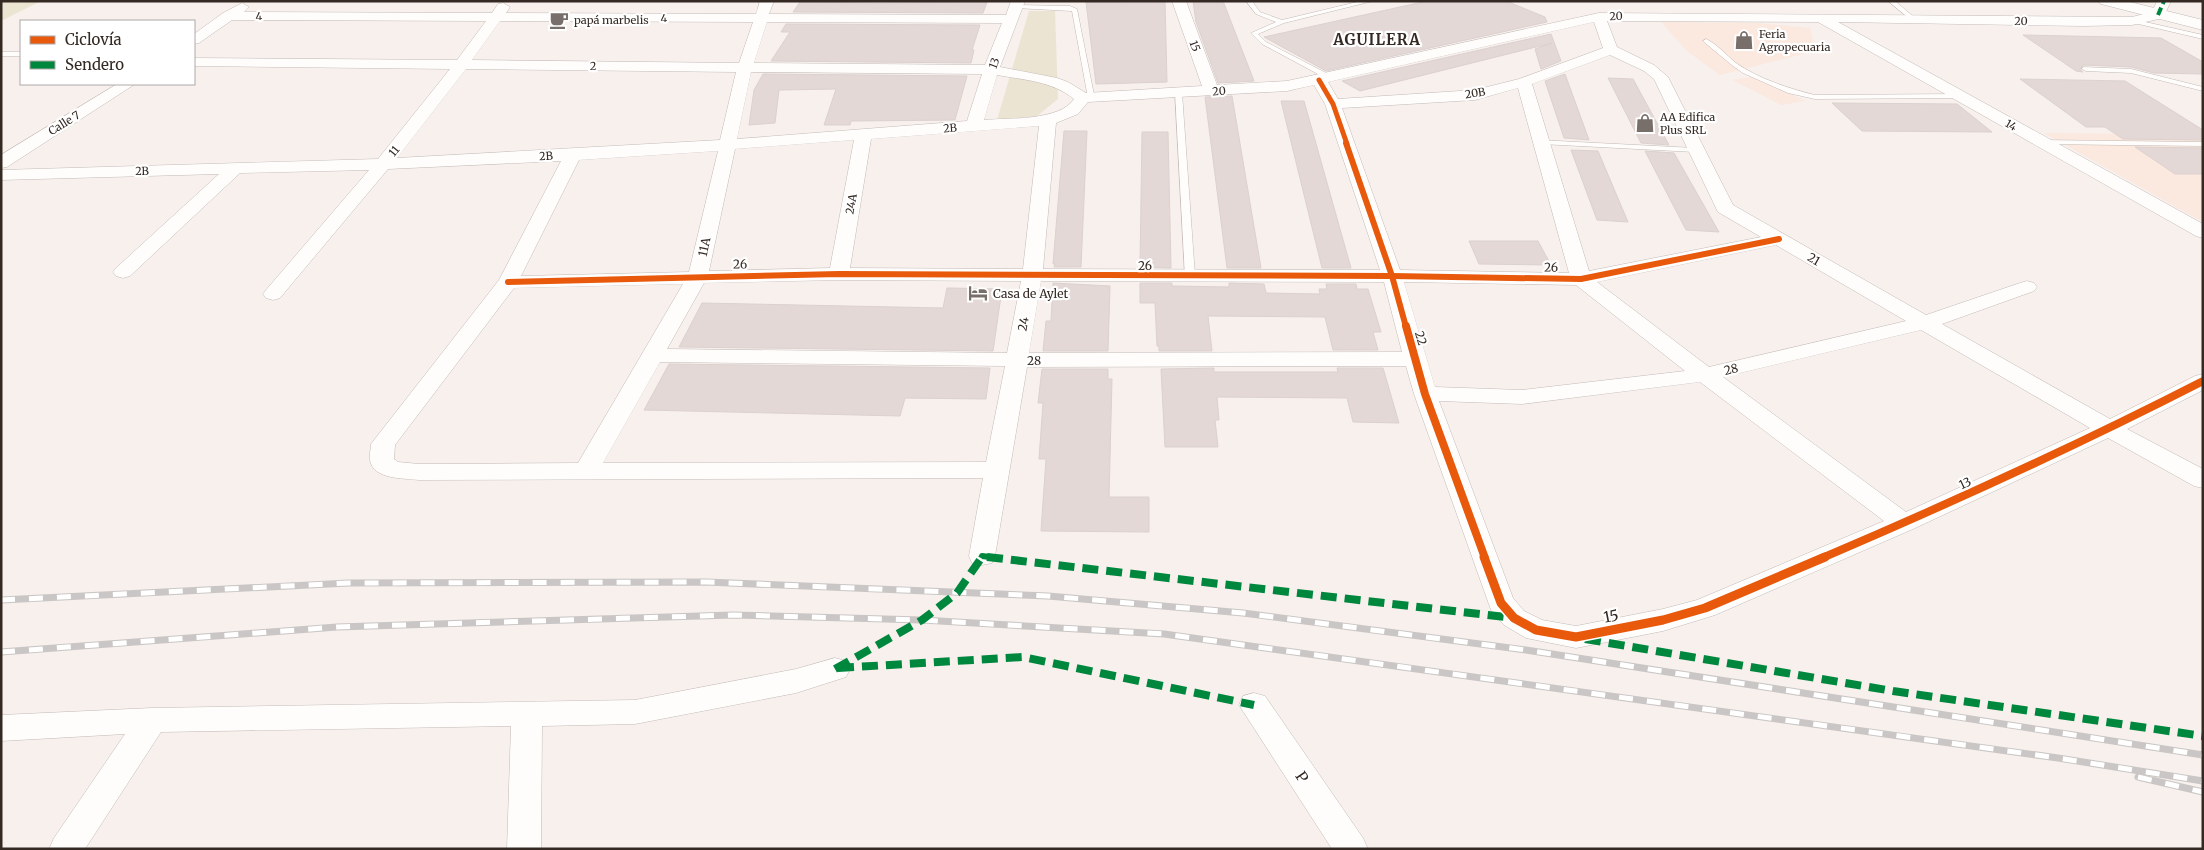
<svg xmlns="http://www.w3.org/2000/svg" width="2204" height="850" font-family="Merriweather,serif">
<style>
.built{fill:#fbe8de}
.green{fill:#ebe4d2}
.building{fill:#e3d8d6;stroke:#dbd1cf}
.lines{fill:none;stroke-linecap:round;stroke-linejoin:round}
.service-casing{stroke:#c3bab6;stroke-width:1}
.minor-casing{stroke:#c3bab6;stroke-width:1}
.primary-casing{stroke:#c3bab6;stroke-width:1}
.service{fill:#fefdfc;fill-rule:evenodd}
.minor{fill:#fefdfc;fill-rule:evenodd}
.primary{fill:#fefdfc;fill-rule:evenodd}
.rail-casing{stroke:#c9c6c5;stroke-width:7}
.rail{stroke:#fff;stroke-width:5;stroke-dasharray:14;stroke-linecap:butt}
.quiet-far2{stroke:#00873e;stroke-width:4;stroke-dasharray:8 4;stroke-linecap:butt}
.quiet-far1{stroke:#00873e;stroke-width:6;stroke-dasharray:12 6;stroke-linecap:butt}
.quiet{stroke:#00873e;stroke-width:8;stroke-dasharray:16 8;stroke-linecap:butt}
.cycleway-far3-casing{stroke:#fff;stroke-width:7}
.cycleway-far2-casing{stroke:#fff;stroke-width:9}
.cycleway-far1-casing{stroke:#fff;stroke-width:11}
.cycleway-casing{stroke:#fff;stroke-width:12}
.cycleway-far3{stroke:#e8590c;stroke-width:5}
.cycleway-far2{stroke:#e8590c;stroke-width:6}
.cycleway-far1{stroke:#e8590c;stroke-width:8}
.cycleway{stroke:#e8590c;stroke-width:9}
.labels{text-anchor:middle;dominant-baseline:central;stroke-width:4.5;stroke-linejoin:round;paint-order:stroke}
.far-street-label{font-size:11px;fill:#342923;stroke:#fff}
.far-poi-label{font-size:11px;fill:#342923;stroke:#fff;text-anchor:start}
.street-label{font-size:12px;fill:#342923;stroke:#fff}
.poi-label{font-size:12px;fill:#342923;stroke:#fff;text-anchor:start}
.far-district-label{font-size:15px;font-weight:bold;letter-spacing:1px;fill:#342923;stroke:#fff}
.near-street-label{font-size:15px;fill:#342923;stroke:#fff}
</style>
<rect width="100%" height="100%" fill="#f7f0ed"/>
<g class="built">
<path d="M1661,22L1757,23L1810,28L1815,51L1720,75L1687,51Z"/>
<path d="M1756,76L1805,101L1781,105L1733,80Z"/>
<path d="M2044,133L2203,135V222Z"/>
</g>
<g class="green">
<path d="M1,1H41L1,21Z"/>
<path d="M1029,11H1055L1058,99L1037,116L997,120Z"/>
</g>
<g class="building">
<path d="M1165,1L1167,82L1096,84L1086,2Z"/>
<path d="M1193,1H1223L1254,81L1218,83L1196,22Z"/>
<path d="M1427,1H1506L1545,17L1547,22L1326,71L1264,37Z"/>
<path d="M800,2L878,3L987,2L983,13L793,12Z"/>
<path d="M786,24L980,25L972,50H974L971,63L771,61L790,32H781Z"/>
<path d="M1551,34L1561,61L1541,69L1535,49L1552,43L1360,91L1342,81Z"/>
<path d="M2023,35L2161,38L2203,62V74L2154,73L2131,67L2083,65L2080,70L2083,72L2076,71Z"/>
<path d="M763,74L967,76L955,120L851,121L850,125H824L836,89L779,90L775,123L749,125L754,90Z"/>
<path d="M1565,74L1589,140L1564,138L1545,81Z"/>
<path d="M1608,78L1633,79L1669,145L1641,143Z"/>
<path d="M2020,79L2125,81L2203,130V140L2123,139L2105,127H2086Z"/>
<path d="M1232,96L1261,268H1227L1205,97Z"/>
<path d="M1281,101H1304L1351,268H1322Z"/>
<path d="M1832,103L1957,104L1992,132L1862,131Z"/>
<path d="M1064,131H1087L1081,267H1054L1055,264H1053Z"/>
<path d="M1142,132H1168L1171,268L1140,267Z"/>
<path d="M2135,147L2203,148V174H2175Z"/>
<path d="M1571,150L1598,151L1628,222L1597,220Z"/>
<path d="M1645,151L1674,153L1719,232L1686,230Z"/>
<path d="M1469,241H1538L1551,265L1479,264Z"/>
<path d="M1053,283L1110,286L1108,351H1043L1046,321H1051Z"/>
<path d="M1140,283H1172V286L1229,287V283L1264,284L1266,293L1320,294L1319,289H1327L1326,284H1356L1357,289H1368L1381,332H1373L1378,350H1333L1325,317L1208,316L1212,351H1159V346H1157L1155,303H1140Z"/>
<path d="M947,288L1002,289L993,351L679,347L702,303L943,308Z"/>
<path d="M669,364L990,368L986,399L905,398L900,416L644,410Z"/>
<path d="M1214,368V372H1338L1337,368H1383L1399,423L1353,422L1347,398L1217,397L1219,420H1215L1218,447H1165L1161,369Z"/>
<path d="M1042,369H1108V379H1112L1109,497H1149V532L1041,531L1046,459H1039L1043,403H1038Z"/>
</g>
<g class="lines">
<g class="service-casing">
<g id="service">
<path d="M1246,1H1252L1260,12L1282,20L1361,1H1373L1284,23L1258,34L1266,42L1332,76V80H1329L1262,44L1251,33L1276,22L1256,14Z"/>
<path d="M1888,1H1895L1915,18L1910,19Z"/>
<path d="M1016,5L1070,6L1077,9L1095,100L1088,98L1072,11L1014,8L1013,7Z"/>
<path d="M2132,19L2203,35V39L2130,22V20Z"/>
<path d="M1706,39C1717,44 1726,55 1736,63C1757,78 1790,89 1815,95L1959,94L1963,96L1959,98L1815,99L1788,93L1743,73L1733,66L1704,42L1703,41Z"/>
<rect x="1" y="52" width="20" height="4"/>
<path d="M2083,67L2131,69L2203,87V91L2131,73L2086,71L2082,69Z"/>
<path d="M1175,91L1182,93L1195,276L1190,279L1185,276Z"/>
<path d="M1538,140L1695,148L1699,150L1695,152L1541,144L1537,142Z"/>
<path d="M2038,140L2203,142V146L2041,144L2037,142Z"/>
</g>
</g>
<g class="minor-casing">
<g id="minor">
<path d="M760,1H774L769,14L1006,15L1011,1H1025L1000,67L1057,78L1068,82L1086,93L1202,86L1172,1H1186L1217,85L1287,81L1599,13L2132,17L2152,12L2157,1H2171L2163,18L2132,25L2083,26L1838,22L2203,224V238L2196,236L1818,22L1607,21L1617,47L1654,65L1668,77L1733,205L1926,315L2020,283L2027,281L2034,283L2037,287L2034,291L1942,324L2110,419L2195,376L2203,374V390L2127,429L2203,469V488L2194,486L2108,438L1913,529L1715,615L1663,631L1576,648L1526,638L1504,625L1491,610L1414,394L1406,366L1027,367L995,556L992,563L982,565L972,563L969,556L983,478L419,480C404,478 373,480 370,460C369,455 371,449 371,444L499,280L561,161L388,169L280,298L273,300L266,298L263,294L266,290L369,170L240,173L130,276L123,278L116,276L113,272L116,268L219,174L1,180V170L378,159L450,69L194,66V58L457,60L486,21L232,20L199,43L194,44V34L223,13L242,3L249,7L244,12L492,13L498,4L503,3L510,7L506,13L756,14ZM500,21L753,22L739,63L472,60ZM767,22L1002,23L985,65L754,63ZM1594,22L1603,48L1519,79L1475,90L1338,99L1328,82ZM1610,55L1644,71L1654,79L1716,208L1718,212L1761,237L1589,271L1532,84ZM466,69L736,72L720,140L397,158ZM751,72L982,74L967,121L737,139ZM997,75C1024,80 1052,81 1074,99C1060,121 1008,118 984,120ZM1314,85L1325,104L1380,270L1043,269L1056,123L1078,114L1088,102L1287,91ZM1518,88L1569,273L1400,270L1342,108L1475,100ZM1039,126L1023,269L850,268L871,139ZM854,140L830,268L709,271L735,149ZM718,151L689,272L521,276L579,160ZM1776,245L1906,321L1709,367L1597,282ZM839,280L1021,281L1007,353L667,349L704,283ZM1041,281L1384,282L1402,352L1029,353ZM1404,282L1576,285L1685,371L1522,390L1435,387ZM683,284L578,463L419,464L398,462L394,459L395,445L514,288ZM1921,330L2090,428L1906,512L1723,377ZM660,362L1005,366L986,462L603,463ZM1700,382L1884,521L1697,600L1663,609L1576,626L1542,620L1524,611L1513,598L1439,401L1522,404Z"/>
<path d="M117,84H135L7,167L1,168V155Z"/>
<path d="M835,658L846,661L850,669L846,677L796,693L635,724L542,726L541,849H507L511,726L161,732L85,849H49L54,838L125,734L1,741V715L152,708L635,700L796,669Z"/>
<path d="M1254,693L1265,696L1363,838L1368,849H1332L1239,705L1243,696Z"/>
</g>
</g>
<g class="primary-casing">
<path id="primary" d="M2098,1H2126L2203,20V30L2101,4Z"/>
</g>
<use href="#service" class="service"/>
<use href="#minor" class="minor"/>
<use href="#primary" class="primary"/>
<g class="rail-casing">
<g id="rail">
<path d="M1,600L349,583L706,582L1048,596L1243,613L1526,650L2203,755"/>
<path d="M1,652L337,627L733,615L922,620L1164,634L2058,758L2203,781"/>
<path d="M2138,777L2203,792"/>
</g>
</g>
<use href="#rail" class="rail"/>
<path class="quiet-far2" d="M2158,15L2164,1"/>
<path class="quiet-far1" d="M981,558L982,556L998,558"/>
<g class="quiet">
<path d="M987,557L1514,618"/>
<path d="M1585,639L1893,691L2203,736"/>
<path d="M838,668L1023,657L1254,705"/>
<path d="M835,669L922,620L957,593L982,557"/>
</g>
<g class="cycleway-far3-casing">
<path id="cycleway-far3" d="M1319,80L1333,104L1347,144"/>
</g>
<g class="cycleway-far2-casing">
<g id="cycleway-far2">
<path d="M1346,143L1392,276L1406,327"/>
<path d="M508,282L839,274L1392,276L1581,279L1779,239"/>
</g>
</g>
<g class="cycleway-far1-casing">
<g id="cycleway-far1">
<path d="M1406,326L1425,394L1485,558"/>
<path d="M1822,558C1951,503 2078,445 2203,381"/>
</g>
</g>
<g class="cycleway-casing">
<path id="cycleway" d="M1484,557L1501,603L1514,618L1536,630L1576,637L1663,620L1705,608L1825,557"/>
</g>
<use href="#cycleway-far3" class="cycleway-far3"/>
<use href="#cycleway-far2" class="cycleway-far2"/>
<use href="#cycleway-far1" class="cycleway-far1"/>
<use href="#cycleway" class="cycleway"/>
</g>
<defs>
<g id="cafe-bare" transform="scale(1.5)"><path d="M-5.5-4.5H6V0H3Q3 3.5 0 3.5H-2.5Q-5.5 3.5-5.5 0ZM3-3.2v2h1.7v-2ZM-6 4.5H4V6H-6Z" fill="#786f6a" stroke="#fff" stroke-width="2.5" paint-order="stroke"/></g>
<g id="shop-bare" transform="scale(1.5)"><path d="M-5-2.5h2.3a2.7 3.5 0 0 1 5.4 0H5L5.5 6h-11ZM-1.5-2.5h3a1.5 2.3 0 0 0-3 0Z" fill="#786f6a" stroke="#fff" stroke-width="2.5" paint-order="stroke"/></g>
<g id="hotel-bare" transform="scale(1.5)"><path d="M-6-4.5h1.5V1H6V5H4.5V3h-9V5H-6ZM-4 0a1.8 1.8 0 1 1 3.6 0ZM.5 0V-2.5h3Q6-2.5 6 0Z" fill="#786f6a" stroke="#fff" stroke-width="2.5" paint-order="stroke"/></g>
</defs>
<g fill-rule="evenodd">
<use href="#cafe-bare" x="559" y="20"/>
<use href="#shop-bare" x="1744" y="40"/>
<use href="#shop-bare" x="1645" y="123"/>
<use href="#hotel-bare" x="978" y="293"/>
</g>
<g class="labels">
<g class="far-street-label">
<text x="259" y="16">4</text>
<text transform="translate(1616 16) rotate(-2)">20</text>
<text x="664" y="18">4</text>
<text transform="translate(2021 21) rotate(1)">20</text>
<text transform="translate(1195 46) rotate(70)">15</text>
<text transform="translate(994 63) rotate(-70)">13</text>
<text transform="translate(593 66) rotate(1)">2</text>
<text transform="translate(1219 91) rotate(-4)">20</text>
<text transform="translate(1475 93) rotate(-9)">20B</text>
<text transform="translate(64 123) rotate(-32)">Calle 7</text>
<text transform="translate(2011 125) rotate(29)">14</text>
<text transform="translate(950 128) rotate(-4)">2B</text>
<text transform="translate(394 151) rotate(-51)">11</text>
<text transform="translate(546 156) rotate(-3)">2B</text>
<text transform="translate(142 171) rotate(-1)">2B</text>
<text transform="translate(851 204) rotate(-80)">24A</text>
</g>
<g class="far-poi-label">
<text x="574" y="20">papá marbelis</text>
<text x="1759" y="34">Feria<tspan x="1759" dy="13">Agropecuaria</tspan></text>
<text x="1660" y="117">AA Edifica<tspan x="1660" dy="13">Plus SRL</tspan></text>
</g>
<g class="street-label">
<text transform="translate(704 247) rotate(-78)">11A</text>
<text transform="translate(1814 259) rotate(30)">21</text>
<text transform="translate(740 264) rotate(-1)">26</text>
<text x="1145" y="265">26</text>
<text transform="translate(1551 267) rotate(1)">26</text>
<text transform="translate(1023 324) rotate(-80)">24</text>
<text transform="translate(1421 338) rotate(74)">22</text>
<text x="1034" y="360">28</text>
<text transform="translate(1731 369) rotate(-14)">28</text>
<text transform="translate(1965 483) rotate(-25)">13</text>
</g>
<g class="poi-label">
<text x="993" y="293">Casa de Aylet</text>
</g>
<g class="far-district-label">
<text x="1377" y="39">AGUILERA</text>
</g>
<g class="near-street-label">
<text transform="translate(1611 616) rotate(-11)">15</text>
<text transform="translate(1302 777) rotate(56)">P</text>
</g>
</g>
<rect width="2204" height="850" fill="none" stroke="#342923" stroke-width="5"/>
<rect x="20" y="20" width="175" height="65" fill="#ffffff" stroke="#aea9a7"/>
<rect x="30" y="36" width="25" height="8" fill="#e8590c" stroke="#aea9a7"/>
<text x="65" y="45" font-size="15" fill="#342923">Ciclovía</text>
<rect x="30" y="61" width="25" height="8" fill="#00873e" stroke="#aea9a7"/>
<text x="65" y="70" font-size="15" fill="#342923">Sendero</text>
</svg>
